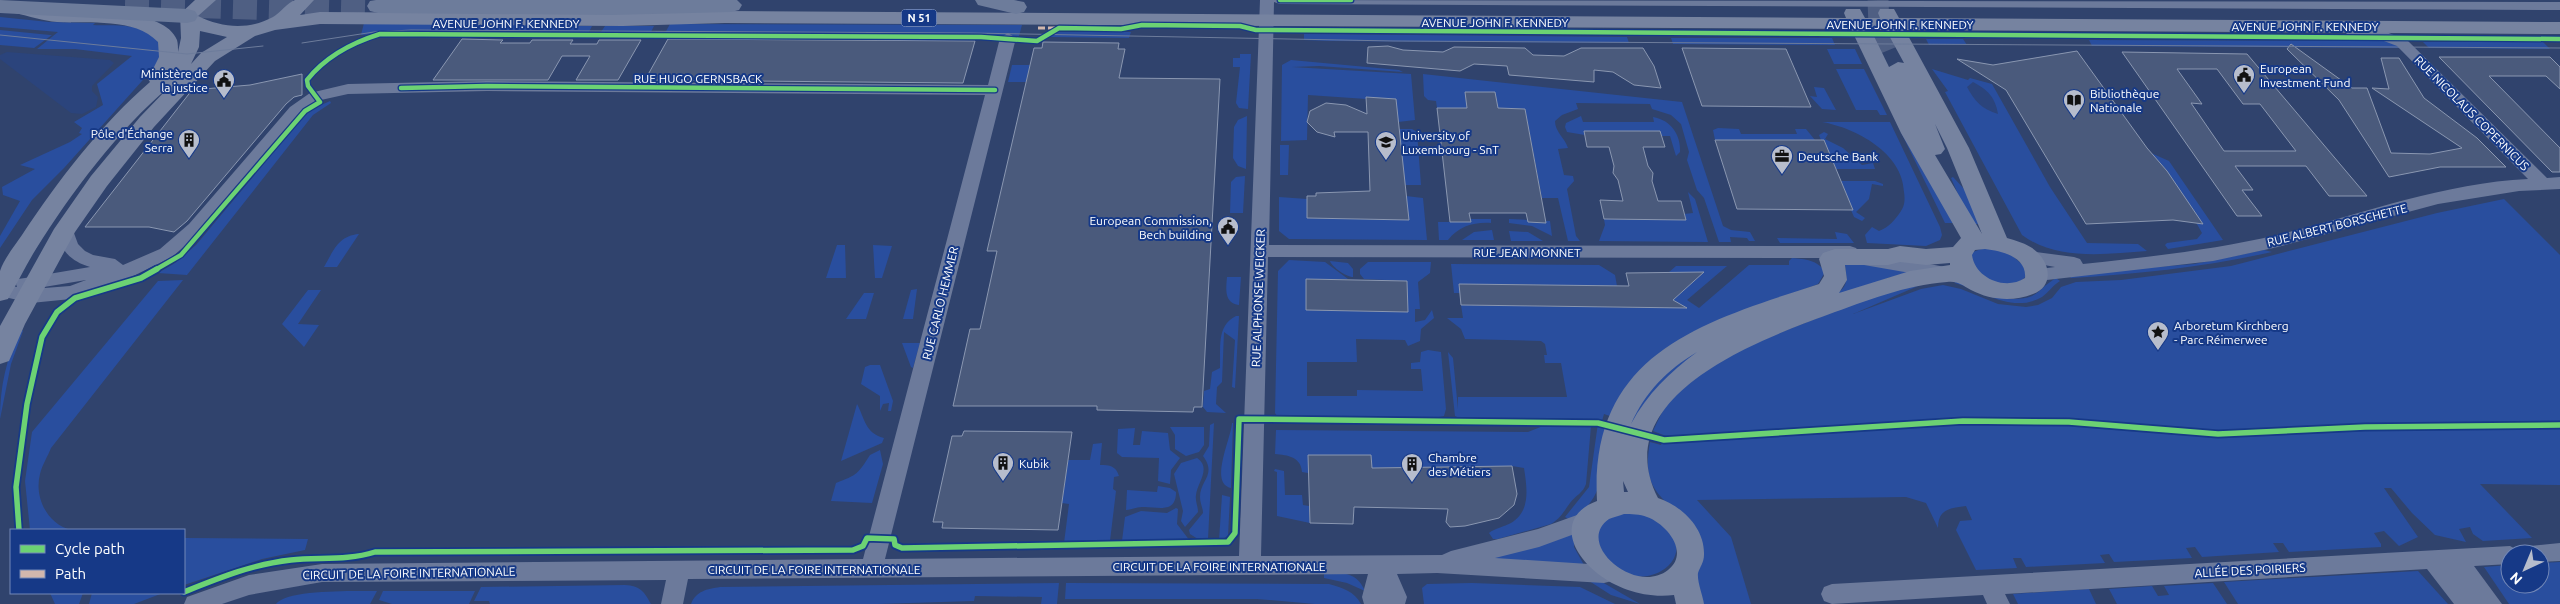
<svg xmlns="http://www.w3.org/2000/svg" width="2560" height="604" font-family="Ubuntu,sans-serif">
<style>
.green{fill:#294e9e}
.water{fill:#2b447c}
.building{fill:#4a5a7c;stroke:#8a97b1;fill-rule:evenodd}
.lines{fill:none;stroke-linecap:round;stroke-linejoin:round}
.major-tunnel{stroke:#4f5f83;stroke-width:21;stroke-dasharray:21 11;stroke-linecap:butt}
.highway-tunnel{stroke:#4f5f83;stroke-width:24;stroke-dasharray:24 12;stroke-linecap:butt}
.minor{fill:#6c7a9b;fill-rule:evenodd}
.major{fill:#7683a0;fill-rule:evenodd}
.highway{fill:#6d7c9b;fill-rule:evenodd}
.tram{stroke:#6d7c9b;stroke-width:1}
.quiet{stroke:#d1b7ad;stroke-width:3;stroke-dasharray:7 3;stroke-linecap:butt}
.cycleway-far1-casing{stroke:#163987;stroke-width:7}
.cycleway-casing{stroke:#163987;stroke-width:9}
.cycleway-far1{stroke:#6cd273;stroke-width:4.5}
.cycleway{stroke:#6cd273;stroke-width:5.5}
.labels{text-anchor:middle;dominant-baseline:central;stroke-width:4;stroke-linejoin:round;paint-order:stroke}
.shield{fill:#163987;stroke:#b9c4db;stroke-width:1}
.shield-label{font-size:11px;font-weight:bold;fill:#fff}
.street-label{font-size:12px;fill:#fff;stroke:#163987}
.poi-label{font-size:12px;fill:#fff;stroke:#163987;text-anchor:start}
</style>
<rect width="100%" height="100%" fill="#30436d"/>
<g class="green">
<path d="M0,17L49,22L95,23L93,25C110,26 150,22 158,42C160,47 159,57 159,62L64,168L32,200L0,248V236L20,201L3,195L2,187L35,169L20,165L70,142L82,134L79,133L82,128L74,122L103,105L97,84L132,56L75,49H37L58,32L0,27Z"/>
<path d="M364,23L592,26L589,32L425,31L361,35Z"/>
<path d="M670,24L1022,25L1019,36L665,33Z"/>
<path d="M605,26H654L651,32H601Z"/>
<path d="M0,30L50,35H52L34,48L0,45Z"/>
<path d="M1057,32H1131L1129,38L1050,37Z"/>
<path d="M1304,34L1627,37L1629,43L1331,41L1304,40Z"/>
<path d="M1671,38H1832L1835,45L1673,44Z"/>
<path d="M1926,39H1963L1967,45H1929Z"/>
<path d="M2089,40L2395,41L2404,48L2092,46Z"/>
<path d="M2423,42H2543L2550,49L2429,48Z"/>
<path d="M1827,49H1855L1862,64H1834Z"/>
<path d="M1240,54H1251L1248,109L1239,108L1236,103L1240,67H1233V58H1240Z"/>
<path d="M1291,60L1399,70L1403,72L1319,66L1292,67L1411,74L1415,120L1398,122L1396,101L1308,95L1307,140L1281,141L1282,65Z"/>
<path d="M1012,65H1030L1026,82H1008Z"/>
<path d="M1836,69H1864L1887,115H1880L1877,110H1856Z"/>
<path d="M1932,69L1968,80L1970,78L1992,84L2050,187L2087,243L2138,244L2147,251C2106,254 2057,261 2022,235L1945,92L1948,91Z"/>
<path d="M1423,74L1682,102L1723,226L1731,230L1750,232L1755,241H1749L1747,238L1730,237L1731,242H1719L1704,198L1697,190L1687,160L1689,152L1681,124L1671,115L1652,109L1650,104L1576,103L1578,109L1562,115L1555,121C1555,132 1565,138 1568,148L1558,149L1564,175L1573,176L1574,181L1567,189L1576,236L1580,241H1568L1558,198H1542L1525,109L1498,108L1495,92H1465L1467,108H1437L1436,101L1428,100L1424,96Z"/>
<path d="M1814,87L1824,88L1836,110L1822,109L1810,96L1817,97Z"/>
<path d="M330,101L331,103L313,115L187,275L158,273L175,263L196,245L308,111Z"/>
<path d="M1247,116L1246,169L1238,166L1233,158L1234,127L1238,120Z"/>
<path d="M1581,116L1583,122H1654L1653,117C1671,120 1681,135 1680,152L1676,156L1670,136H1661L1660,131H1584L1585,135L1567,132L1565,127L1566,123Z"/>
<path d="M1822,122H1890L1940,227L1942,235L1940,240L1926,246L1867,243L1865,235L1872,227L1879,231C1888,228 1896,219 1901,211C1905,205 1905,199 1904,192C1903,153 1856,128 1822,122Z"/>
<path d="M1898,126L1955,223H1945Z"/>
<path d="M1718,128L1739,129L1741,134H1797L1795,129H1806L1815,140H1715L1713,130Z"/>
<path d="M1399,129H1412L1417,132L1421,185H1405Z"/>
<path d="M1824,132L1828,134L1825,139L1843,148L1862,165L1873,163L1875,169H1836L1824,140H1821L1819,135Z"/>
<path d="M1280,145H1289L1288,175H1280Z"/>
<path d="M2151,153L2169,161L2223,240L2168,249L2165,245L2167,243L2197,239L2202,233L2167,171Z"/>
<path d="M1245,176L1243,213H1230L1231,182L1236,177Z"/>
<path d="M1953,177L1966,191L1983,224H1971L1951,178Z"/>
<path d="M1841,181H1875L1883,184V186L1872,184L1869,199L1856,212L1865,218L1862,221L1854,217L1851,210H1853Z"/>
<path d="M1688,192L1695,199L1708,242L1599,241L1605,225L1604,219L1686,220L1684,214L1693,213Z"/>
<path d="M1406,196L1423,198L1427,240L1289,239L1279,231V197L1307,199L1308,218L1408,220Z"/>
<path d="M2504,199L2560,255V485L2480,484L2532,538L2483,541L2473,534L2470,527L2459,529L2466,542L2435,535L2412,513L2391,488H2384L2418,537L2399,546L2384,531L2374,533L2381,544V547L2289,552L2283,543H2273L2279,552L2202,557L2195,547L2186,548L2192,558L2114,562L2109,554L2100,555L2105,563L2026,567L2021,558H2013L2017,568L1976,570L1956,530L1960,521L1972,520L1966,506C1950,508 1938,509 1938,528L1926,503L1906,497L1697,500L1731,537L1751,604H1698L1682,516C1653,492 1643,481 1650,442L1661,445L1666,436L1653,431L1663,410L1676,394L1726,354L1889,290L1918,286L1853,314L1921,289L1943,285L1961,289L1998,304L2026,307L2038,305L2052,298L2061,287L2076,282L2121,280L2231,266L2437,213Z"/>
<path d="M1470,219H1491V223C1474,222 1459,226 1448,240H1439L1438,222H1470Z"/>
<path d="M1509,219L1550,221L1552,236L1532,226L1509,223Z"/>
<path d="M1492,230L1494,240H1462L1474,232Z"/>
<path d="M1509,231L1528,232L1543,241H1511Z"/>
<path d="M1835,232L1847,234L1854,243H1780L1777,238L1837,239Z"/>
<path d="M359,234L337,267H324C334,250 338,236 359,234Z"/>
<path d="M837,245H845L846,278H826Z"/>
<path d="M873,245L892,246L882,278H875Z"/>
<path d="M1984,248L2008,252L2024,266L2026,276C2017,289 1994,285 1982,277C1977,273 1974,262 1970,256L1973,252Z"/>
<path d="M2264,250L2272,252C2205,267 2139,274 2071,278L2068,274L2194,264Z"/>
<path d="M1792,258C1805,259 1818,260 1825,272L1818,284L1725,320L1613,417L1604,414L1602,421L1462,419L1455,416L1448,352L1453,358L1458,409V397H1567L1561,363H1545L1544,355H1547L1545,344L1541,341L1465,339L1461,329L1447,318H1463L1461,305L1664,308L1676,302L1673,300L1703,273H1668L1676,266H1727L1687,300L1699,308L1749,265H1789V261Z"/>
<path d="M1289,260L1325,262L1348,279H1306V310L1408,312L1407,281L1364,279L1360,274V269L1368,262H1431L1430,273L1418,282L1420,309H1415V322L1425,320L1432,310L1434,318L1421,329L1420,341L1408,346L1405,340L1356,339L1357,362H1307V396H1357V390L1423,391L1421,369H1411V363L1420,362L1421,352L1428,350L1441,352L1446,409L1444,416L1434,418L1277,416L1275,413L1278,271Z"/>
<path d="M1330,261L1348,263L1353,269V277C1346,277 1332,267 1330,261Z"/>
<path d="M1873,263L1923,272L1907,277H1891L1768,321L1636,425L1629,423L1649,388L1697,346L1840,291C1849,284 1846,275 1845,265Z"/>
<path d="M1451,264L1599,265L1615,275L1617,286L1459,284L1460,293H1454Z"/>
<path d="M1227,277H1241L1239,305C1224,303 1226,289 1227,277Z"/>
<path d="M2056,278L2060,281C2053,285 2049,292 2042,297C2012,314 1983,291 1955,283L1954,279L2010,299C2040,299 2035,291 2056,278Z"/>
<path d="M183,280L51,448C48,456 42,465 40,474C34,497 47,524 71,530H30L25,481L32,432L158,281Z"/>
<path d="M917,289L913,319H903L911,290Z"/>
<path d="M308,290H321L298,324L319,325L304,347L282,324Z"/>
<path d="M864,293H874L866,319H846Z"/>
<path d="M1236,316H1239L1235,388L1232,387L1235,340L1224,332L1222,382L1217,387L1216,404L1226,413L1207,412L1203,407L1204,391L1210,389L1212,372L1220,368C1221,348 1216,326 1236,316Z"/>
<path d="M21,329L23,331L11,364L0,419C0,387 6,358 21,329Z"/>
<path d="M902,343H920L913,368L911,367Z"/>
<path d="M870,365H880L893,401L891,411H888L889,403L883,404L880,411V396L861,384L865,367Z"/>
<path d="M857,404C865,419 865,433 884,438L882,443L841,461Z"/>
<path d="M1214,423L1208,539L1201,541L1190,534L1189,530L1203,513C1203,508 1200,503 1200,497C1200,480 1217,475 1203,456L1209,446L1210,425Z"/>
<path d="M1232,423H1233L1231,488C1209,483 1231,439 1232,423Z"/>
<path d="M1598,423L1608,429C1602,469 1607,494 1572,521L1565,517L1589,487Z"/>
<path d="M1543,426H1591L1586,484C1583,493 1576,495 1570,503C1564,511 1561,518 1551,524L1498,539H1493L1489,533C1495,528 1504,527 1511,523C1531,511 1527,488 1524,468L1512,466L1372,468L1308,455V473L1302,472C1301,457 1288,455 1275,454L1276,430L1528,432Z"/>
<path d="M1204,427V445L1199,452L1186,456L1175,449V435L1170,427Z"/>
<path d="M1135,428L1133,445H1140L1142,431L1168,433L1170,450L1180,458L1171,470L1170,484L1158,481L1159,458L1122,457L1117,453L1118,429Z"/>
<path d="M1102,443L1100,465C1110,465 1116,466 1119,476L1114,477L1113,489L1116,491L1110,541L1064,543L1069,504L1062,503L1068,460H1090L1093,444Z"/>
<path d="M880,450L883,464L872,503L831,501L836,483C857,475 858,474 870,455Z"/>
<path d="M1197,458C1212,468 1197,483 1196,495C1195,501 1198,506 1198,512L1185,527L1181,521L1183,511L1174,474L1181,463Z"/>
<path d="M1275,469L1284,471L1285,495H1302L1303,505L1309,506L1310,523L1277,516V472L1274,471Z"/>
<path d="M1158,486L1170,488L1176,492C1176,515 1156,506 1142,507C1136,507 1131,510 1126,510L1127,490L1157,492Z"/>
<path d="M1222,495L1230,497L1228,536L1219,541Z"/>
<path d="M1176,508L1178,509L1177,524L1190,541H1122L1125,517L1141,511L1167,513Z"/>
<path d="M1636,512C1645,515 1658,519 1664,525C1702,559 1644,594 1615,567C1608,561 1603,552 1597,546L1598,529L1608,516Z"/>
<path d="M1574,534V547L1584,565L1477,559Z"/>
<path d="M184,538L308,539L305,550L262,559L184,585Z"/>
<path d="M2560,562V604H2509L2484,567L2510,565V584H2540V563Z"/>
<path d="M2418,571L2448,604H2238L2224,582Z"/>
<path d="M1343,573C1355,576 1360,580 1365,591L1347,583L1324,578V574Z"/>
<path d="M1595,578L1640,604L1611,595L1586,579Z"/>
<path d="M1059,583L1057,604H1041L1042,597L975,596L974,601L878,604H691C696,591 707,589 720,587Z"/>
<path d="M1066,583L1329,584C1343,588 1354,591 1361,604H1315L1257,599H1065Z"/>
<path d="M1472,583L1580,587L1615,604H1424L1422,588L1427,584Z"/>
<path d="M2213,583L2227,604H2117L2109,589L2152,586L2158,596L2169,595L2164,586Z"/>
<path d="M625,585C640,586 644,591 651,604H490L489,601H474L481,587Z"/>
<path d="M2089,589L2096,604H2018L2013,594Z"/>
<path d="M377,591L370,604H276C286,589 357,591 377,591Z"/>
<path d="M383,591H475L469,604H392L379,600Z"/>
<path d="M50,593H83L79,604H55Z"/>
<path d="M92,593H163L134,604H89Z"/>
</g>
<g class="water">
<path d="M7,52L110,60L114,63L92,86V91L98,97L96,107L82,114L71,113L0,59V55Z"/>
<path d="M1973,82C1988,90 1995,97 1998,114C1982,109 1975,102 1967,87Z"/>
</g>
<g class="building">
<path d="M462,39L503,40L500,43H530L532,40H573L570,44H597L599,40H641L618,80H576L590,56H562L548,80H433Z"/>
<path d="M668,39L826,40L975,41L963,83L645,80Z"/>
<path d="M1043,42L1119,43L1118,49H1125L1119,78L1220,79L1202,407H1194L1193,412L1097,410V406H953L970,329H980L997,251H987L1034,48H1042Z"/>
<path d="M2291,44L2352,88H2367L2391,153L2430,154L2462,148L2372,88L2389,89L2381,58H2399L2424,98L2477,138L2506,167H2440L2389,177L2339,100L2287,49Z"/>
<path d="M1388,46L1403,50L1443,52L1454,47L1525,48L1533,55L1564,56L1581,48H1643L1654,66L1661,88L1634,85L1613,72L1594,70V82L1509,75L1507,66L1474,64L1460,71L1367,63L1368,47Z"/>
<path d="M1682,48L1786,49L1811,107L1702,106Z"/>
<path d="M2077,51L2147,148L2167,171L2203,224L2173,220L2086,224L2006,90L1957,59L1993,65Z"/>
<path d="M2122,52L2247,54L2367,196H2329L2306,166H2235L2253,190H2242L2262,216H2237ZM2177,69H2217L2243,104H2260L2296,151H2224L2191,103L2202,104Z"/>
<path d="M2439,57H2550L2560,67V89L2546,76H2489L2560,148V172H2552Z"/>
<path d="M302,74V95L294,97L286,104L187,221L174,232L149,227H85L192,90L250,85Z"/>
<path d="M1465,92H1495L1498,108L1525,109L1546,223L1528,222L1526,213H1469L1471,222H1450L1437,108H1467Z"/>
<path d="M1366,97L1396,99L1409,220L1307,218V196H1316V193L1370,191L1368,132H1334L1335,137L1317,132L1307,122L1310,111L1326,103L1346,105L1367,114Z"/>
<path d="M1584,131H1660L1665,147H1643L1648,166L1653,173L1652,181L1658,201H1681L1686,220L1604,219L1600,200L1623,201L1618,180L1613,173L1614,166L1609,147H1587Z"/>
<path d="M1715,140H1824L1853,210L1737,209Z"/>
<path d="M1704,272L1673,300L1687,308L1461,305L1459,284L1629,286L1626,273Z"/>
<path d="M1306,279L1407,281L1408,312L1306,310Z"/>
<path d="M964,431L1072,432L1058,530L942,528L943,522H933L952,436H962Z"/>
<path d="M1308,455H1371L1372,468L1512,466L1517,494L1514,505L1499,518L1465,526L1450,527L1446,522L1448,509L1354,507L1353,524L1310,523Z"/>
</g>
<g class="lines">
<path class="major-tunnel" d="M1878,0L1879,26L1889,50"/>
<path class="highway-tunnel" d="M125,4L373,11"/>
<g class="minor">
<path d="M1260,0L2560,2V10L1280,4L1274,2L1269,245L1850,246L1856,248L1859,252L1856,256L1850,258L1268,257L1261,556L1442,555L1451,551L1538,529L1591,510L1599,513L1602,519L1599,525L1539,547L1495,558L1604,565L1612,567L1615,574L1612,581L1604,583L1437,573L1397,574L1407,597L1405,604H1364L1362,597L1368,574L688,579L683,604H661L666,580L322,582L249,595L222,604H184L187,597L249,575L322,564L863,559L985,95L487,91L348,94L321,100L302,113L201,232L172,257L117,284L71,299L31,303L0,296V284L17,287L16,284L18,279L25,278L90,267C70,261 60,250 56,229L59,225H71L78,244L85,251L93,255L115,259L123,265L160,249L189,224L290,107L310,93L348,84L487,81L988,85L1000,38L1008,33L1016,38L885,559L1239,556ZM86,280L70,286L32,289Z"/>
<path d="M2352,26L2373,27L2407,40L2547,178L2560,177V189L2519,191L2438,204L2278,247L2213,261L2038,281L2031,280L2029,275L2031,270L2055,267L2022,261L2019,257L2022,253L2028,251L2074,257L2080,259L2083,264C2148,257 2213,250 2277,235C2360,215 2442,183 2528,179L2397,46L2371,36L2347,34L2344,31Z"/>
<path d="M1870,255L1888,256L1945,267L1951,269L1954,273L1951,277L1945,279L1864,265L1861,261L1864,257Z"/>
<path d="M2560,543V561L2540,562V554H2510V564L2474,566L2502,604H2454L2427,569L2005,594L2010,604H1987L1983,595L1832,604L1824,601L1821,594L1824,587L1832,584L2510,546L2519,551L2521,547Z"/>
</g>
<path class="major" d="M195,0H216L198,16C222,28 249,30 273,17C280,13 288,2 295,0C300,0 309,0 314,0L300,15L320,12L623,14L725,11L1846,18L1844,13L1846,9H1860L1865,18H1880L1878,13L1880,9H1894L1899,18L2560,22V34L1905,30L1969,148L2007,238C2017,241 2029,244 2037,252C2051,265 2053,287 2033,294C2013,302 1990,300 1971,290C1961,285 1959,281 1947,282C1905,285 1866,301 1827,315C1756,341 1606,397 1658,498C1682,506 1705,528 1704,555C1704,562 1700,567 1698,573C1697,582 1703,596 1704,604H1676L1674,595C1599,604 1534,524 1597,501C1589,353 1702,322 1819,284L1824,276L1819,259L1823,253L1835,249H1888L1900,246L1926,249L1953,247L1961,238L1901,133L1851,29L725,23L623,26L320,24L275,30L255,36L215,61L154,127L107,186L75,232L25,324L9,361L0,364V326L54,229L91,176L140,117L169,87C118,130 71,193 36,249C26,265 18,282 8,299L0,301C0,292 0,279 0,271C4,259 15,245 22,235C57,182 102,123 150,82L148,79L159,57L158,42C134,17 90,24 57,22C43,21 29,16 15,13L13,9L15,5C29,2 43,9 57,10C85,12 165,8 177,40C178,43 178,49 178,52L181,38L180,14ZM1871,30H1886L1904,63L1898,62L1889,67ZM200,31L227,37L201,53L191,64L199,47ZM1935,124L1947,148L1982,234L1935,155L1941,154L1945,149ZM1985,249C2002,251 2027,257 2025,278C2005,291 1975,278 1972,255L1975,250ZM1900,262L1926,265L1950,263V265L1910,271L1839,293L1847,280L1845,265H1888ZM1697,352C1670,372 1647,394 1631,424C1645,392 1667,370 1697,352ZM1623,481L1628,492H1624ZM1624,514C1631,514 1640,514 1647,517C1667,524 1690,553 1668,570C1635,596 1574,543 1609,519C1613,517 1620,516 1624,514Z"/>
<g class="highway">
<path d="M0,0L187,9L195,11L198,16L195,21L187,23L0,13Z"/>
<path d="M376,0H737L742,5L739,10L731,12L612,15L378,13L370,11L367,6L370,1Z"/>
<path d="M975,0H1014L1024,2L1027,7L1024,12L1016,14L978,5Z"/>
</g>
<g class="tram">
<path d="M0,35L187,54L263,46"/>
<path d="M302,43L374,32L411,30L972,33L1394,41L2560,48"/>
</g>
<path class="quiet" d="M1038,28H1056"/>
<g class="cycleway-far1-casing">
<g id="cycleway-far1">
<path d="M1280,0H1351"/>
<path d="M401,88L487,86L995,90"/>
<path d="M155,270L181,255L305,111L320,102L308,86L307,80C326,56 351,43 380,34L981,37L1037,41L1059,28L1121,29L1142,25L1240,26L1256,30L2560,39"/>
</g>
</g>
<g class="cycleway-casing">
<g id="cycleway">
<path d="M19,530L16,487L27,404L42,337L57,312L75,298L141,278L157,269"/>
<path d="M184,592C219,578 253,564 291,560C319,557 347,561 375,552L853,550L863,546L867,538L894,539L895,545L902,548L1228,542L1235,533L1239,419L1598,423L1664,440L1963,421L2069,422L2218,434L2365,427L2560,425"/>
</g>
</g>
<use href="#cycleway-far1" class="cycleway-far1"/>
<use href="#cycleway" class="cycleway"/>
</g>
<defs>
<g id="civic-pin" transform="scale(1.125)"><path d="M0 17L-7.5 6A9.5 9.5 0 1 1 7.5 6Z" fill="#b7bdcc" stroke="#163987"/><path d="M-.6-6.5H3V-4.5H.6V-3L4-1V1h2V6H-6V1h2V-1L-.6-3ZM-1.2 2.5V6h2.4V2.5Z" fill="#111"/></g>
<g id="library-pin" transform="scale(1.125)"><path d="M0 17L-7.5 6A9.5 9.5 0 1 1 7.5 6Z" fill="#b7bdcc" stroke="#163987"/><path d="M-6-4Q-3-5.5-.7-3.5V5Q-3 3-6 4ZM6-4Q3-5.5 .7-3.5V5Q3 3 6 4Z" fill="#111"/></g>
<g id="building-pin" transform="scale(1.125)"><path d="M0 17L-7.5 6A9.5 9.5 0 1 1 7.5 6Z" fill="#b7bdcc" stroke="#163987"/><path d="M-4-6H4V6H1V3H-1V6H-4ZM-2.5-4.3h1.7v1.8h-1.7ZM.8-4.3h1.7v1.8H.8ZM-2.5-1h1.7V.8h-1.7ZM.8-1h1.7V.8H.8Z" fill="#111"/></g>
<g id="university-pin" transform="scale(1.125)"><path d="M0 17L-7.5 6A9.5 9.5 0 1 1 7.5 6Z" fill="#b7bdcc" stroke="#163987"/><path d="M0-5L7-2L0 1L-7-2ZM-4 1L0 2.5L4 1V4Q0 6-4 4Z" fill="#111"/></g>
<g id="office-pin" transform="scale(1.125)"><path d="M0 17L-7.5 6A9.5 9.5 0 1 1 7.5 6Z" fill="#b7bdcc" stroke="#163987"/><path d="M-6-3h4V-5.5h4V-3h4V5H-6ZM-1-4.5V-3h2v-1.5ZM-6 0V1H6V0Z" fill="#111"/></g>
<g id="sight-pin" transform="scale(1.125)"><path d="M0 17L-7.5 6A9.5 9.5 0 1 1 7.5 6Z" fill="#b7bdcc" stroke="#163987"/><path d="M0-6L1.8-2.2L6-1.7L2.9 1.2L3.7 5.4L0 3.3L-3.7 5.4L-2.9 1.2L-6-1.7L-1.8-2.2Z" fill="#111"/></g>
</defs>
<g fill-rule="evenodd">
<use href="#civic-pin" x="2244" y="75"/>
<use href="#civic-pin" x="224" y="80"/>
<use href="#library-pin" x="2074" y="100"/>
<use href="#building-pin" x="189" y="140"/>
<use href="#university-pin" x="1386" y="142"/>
<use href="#office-pin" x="1782" y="156"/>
<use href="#civic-pin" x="1228" y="227"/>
<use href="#sight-pin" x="2158" y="332"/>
<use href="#building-pin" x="1003" y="463"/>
<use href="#building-pin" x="1412" y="464"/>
</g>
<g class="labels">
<rect class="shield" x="901.5" y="9.5" width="35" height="17" rx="4"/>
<g class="shield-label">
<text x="919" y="18">N 51</text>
</g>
<g class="street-label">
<text x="1495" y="22">AVENUE JOHN F. KENNEDY</text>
<text x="506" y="23">AVENUE JOHN F. KENNEDY</text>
<text x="1900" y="24">AVENUE JOHN F. KENNEDY</text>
<text x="2305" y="26">AVENUE JOHN F. KENNEDY</text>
<text x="698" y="78">RUE HUGO GERNSBACK</text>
<text transform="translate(2472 113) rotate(45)">RUE NICOLAUS COPERNICUS</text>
<text transform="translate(2337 225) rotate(-14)">RUE ALBERT BORSCHETTE</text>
<text x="1527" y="252">RUE JEAN MONNET</text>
<text transform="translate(1258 298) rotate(-88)">RUE ALPHONSE WEICKER</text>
<text transform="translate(940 303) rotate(-76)">RUE CARLO HEMMER</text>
<text x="1219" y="566">CIRCUIT DE LA FOIRE INTERNATIONALE</text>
<text x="814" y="569">CIRCUIT DE LA FOIRE INTERNATIONALE</text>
<text transform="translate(2250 570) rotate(-3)">ALLÉE DES POIRIERS</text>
<text transform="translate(409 573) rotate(-1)">CIRCUIT DE LA FOIRE INTERNATIONALE</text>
</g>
<g class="poi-label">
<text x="2260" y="68">European<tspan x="2260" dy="14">Investment Fund</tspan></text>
<text x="208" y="73" text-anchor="end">Ministère de<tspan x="208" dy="14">la justice</tspan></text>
<text x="2090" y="93">Bibliothèque<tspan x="2090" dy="14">Nationale</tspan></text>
<text x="173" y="133" text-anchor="end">Pôle d'Échange<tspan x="173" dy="14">Serra</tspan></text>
<text x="1402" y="135">University of<tspan x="1402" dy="14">Luxembourg - SnT</tspan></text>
<text x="1798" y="156">Deutsche Bank</text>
<text x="1212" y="220" text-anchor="end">European Commission,<tspan x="1212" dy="14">Bech building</tspan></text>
<text x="2174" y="325">Arboretum Kirchberg<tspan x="2174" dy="14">- Parc Réimerwee</tspan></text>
<text x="1428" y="457">Chambre<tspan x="1428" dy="14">des Métiers</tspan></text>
<text x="1019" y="463">Kubik</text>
</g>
</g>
<rect x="10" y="529" width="175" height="65" fill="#163987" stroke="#7388b7"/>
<rect x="20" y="545" width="25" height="8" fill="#6cd273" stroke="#7388b7"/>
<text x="55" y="554" font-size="15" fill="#ffffff">Cycle path</text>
<rect x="20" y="570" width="25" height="8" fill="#d1b7ad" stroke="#7388b7"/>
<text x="55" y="579" font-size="15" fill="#ffffff">Path</text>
<g transform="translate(2525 569) rotate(224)"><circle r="24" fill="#163987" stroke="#7388b7"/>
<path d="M0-4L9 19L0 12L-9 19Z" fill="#b7bdcc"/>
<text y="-8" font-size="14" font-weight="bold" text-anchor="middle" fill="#ffffff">N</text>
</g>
</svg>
